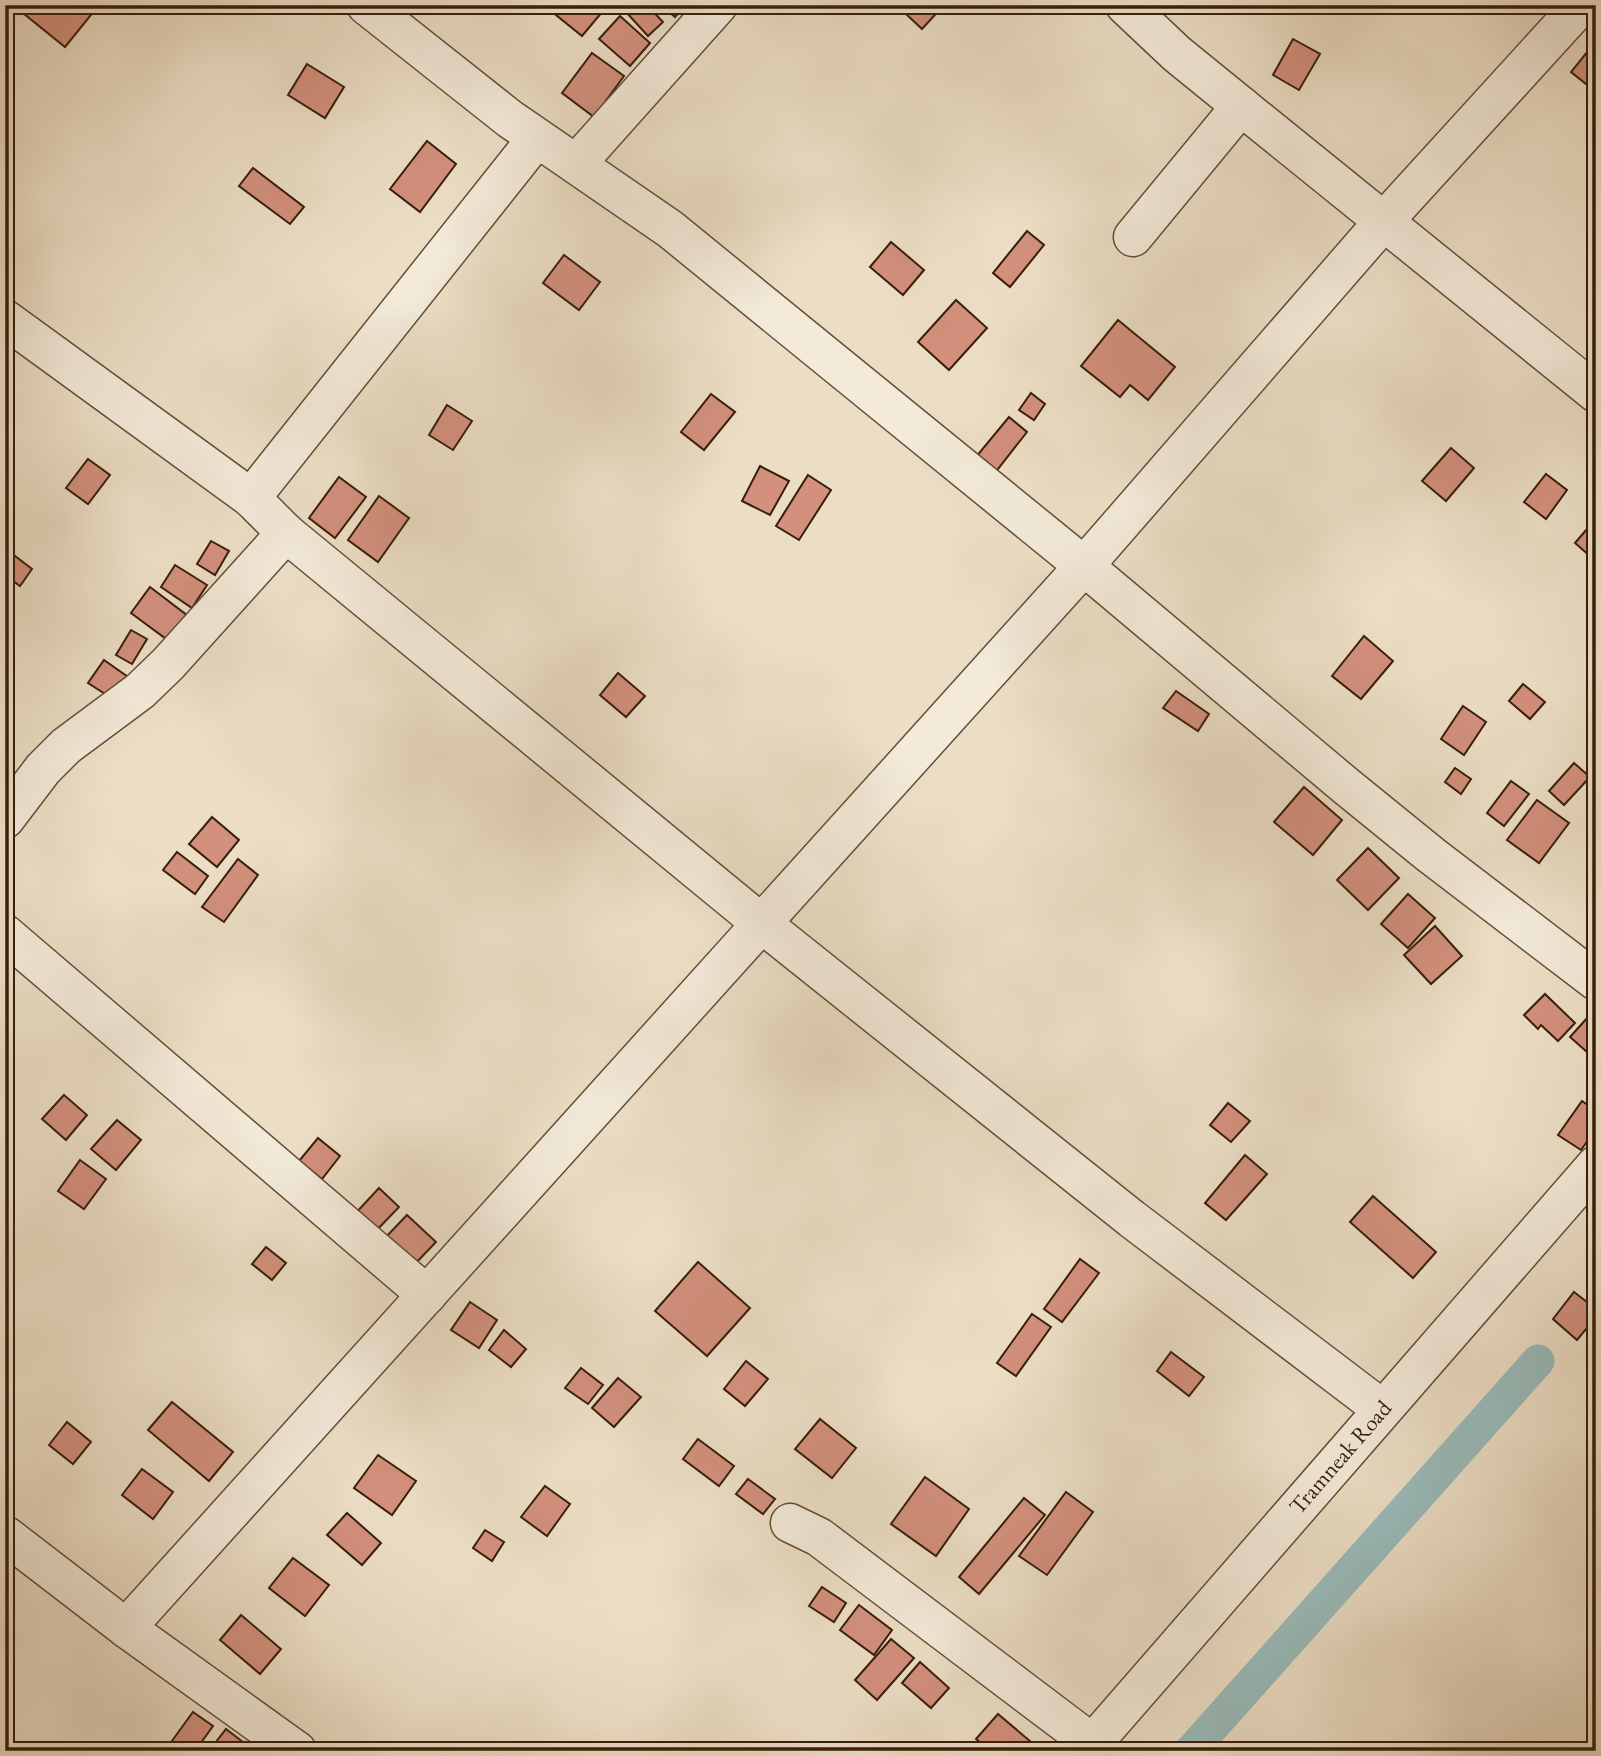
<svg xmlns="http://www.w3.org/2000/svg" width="1601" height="1756" font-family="'EB Garamond',serif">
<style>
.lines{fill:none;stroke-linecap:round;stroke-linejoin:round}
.canal{stroke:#99bbba;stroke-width:33}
.building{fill:#d3907d;stroke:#371e0a;stroke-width:2}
.minor-casing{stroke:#644e39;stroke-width:41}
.minor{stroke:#f3ead9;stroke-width:38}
.labels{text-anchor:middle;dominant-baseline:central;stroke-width:6;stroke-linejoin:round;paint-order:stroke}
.street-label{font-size:23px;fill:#371e0a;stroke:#f3ead9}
</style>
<rect width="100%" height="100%" fill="#ecdec5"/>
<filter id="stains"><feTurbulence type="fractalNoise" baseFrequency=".00286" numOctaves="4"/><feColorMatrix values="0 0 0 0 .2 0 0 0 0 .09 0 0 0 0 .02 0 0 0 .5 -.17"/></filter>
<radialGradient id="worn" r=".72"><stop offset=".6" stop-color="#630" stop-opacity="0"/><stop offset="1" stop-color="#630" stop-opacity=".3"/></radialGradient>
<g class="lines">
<path class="canal" d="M1191,1751L1538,1361"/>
</g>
<g class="building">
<path d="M13,5H99L65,47Z"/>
<path d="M564,5H608L582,36L556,15Z"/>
<path d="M630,5H647L663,22L648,36L625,11Z"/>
<path d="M661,5H685L675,17Z"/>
<path d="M915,5H942L943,6L922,29L906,14Z"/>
<path d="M620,16L650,43L630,66L599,39Z"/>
<path d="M1293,39L1320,54L1299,90L1273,75Z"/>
<path d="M1592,46L1596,49V92L1571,72Z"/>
<path d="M592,53L624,76L594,117L562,93Z"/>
<path d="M307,64L344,87L325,118L288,95Z"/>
<path d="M427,141L456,164L420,212L390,189Z"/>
<path d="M253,168L304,207L290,224L239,186Z"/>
<path d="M1027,231L1044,245L1010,287L993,273Z"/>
<path d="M891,242L924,270L903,295L870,267Z"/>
<path d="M564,255L600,282L579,310L543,283Z"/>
<path d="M956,300L987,328L949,370L918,342Z"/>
<path d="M1118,320L1175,367L1148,400L1130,385L1120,397L1081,366Z"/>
<path d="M1031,393L1045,404L1034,420L1019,410Z"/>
<path d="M711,394L735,412L704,450L681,432Z"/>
<path d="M447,405L472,421L453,450L429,435Z"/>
<path d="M1009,417L1027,432L994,474L975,458Z"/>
<path d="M1451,448L1474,468L1446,501L1422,481Z"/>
<path d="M88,459L110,475L88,504L66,488Z"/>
<path d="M760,466L789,481L770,515L742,501Z"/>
<path d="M1546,474L1567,490L1546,519L1524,502Z"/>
<path d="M808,475L831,490L799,540L776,526Z"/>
<path d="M339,477L366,497L335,538L309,518Z"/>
<path d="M379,496L409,518L378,562L348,540Z"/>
<path d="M1587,529L1596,537V554L1592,558L1575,543Z"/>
<path d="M211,541L229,551L215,575L197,564Z"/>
<path d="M6,549L32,569L20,586L5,575Z"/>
<path d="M175,565L207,585L192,608L161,587Z"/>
<path d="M150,587L196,622L177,647L131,613Z"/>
<path d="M131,630L147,639L132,664L116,655Z"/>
<path d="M1364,636L1393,661L1361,699L1332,676Z"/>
<path d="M104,660L131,679L116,701L88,683Z"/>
<path d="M618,673L645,696L626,717L600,695Z"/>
<path d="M1523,684L1545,702L1530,719L1509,701Z"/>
<path d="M1176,691L1209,714L1198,731L1163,708Z"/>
<path d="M1463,706L1486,722L1464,755L1441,739Z"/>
<path d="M1574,763L1590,777L1564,805L1549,791Z"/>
<path d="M1455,768L1471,779L1461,794L1445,782Z"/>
<path d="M1511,781L1529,794L1504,826L1487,813Z"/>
<path d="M1304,787L1342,820L1313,855L1274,822Z"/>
<path d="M1537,800L1569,823L1539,863L1507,840Z"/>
<path d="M212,817L239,840L217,867L189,844Z"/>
<path d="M1368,848L1399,878L1368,910L1337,880Z"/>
<path d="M177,852L208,876L195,894L163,870Z"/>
<path d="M238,859L258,875L224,922L202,907Z"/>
<path d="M1408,894L1435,918L1408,948L1381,924Z"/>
<path d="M1435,926L1462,956L1431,984L1404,955Z"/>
<path d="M1545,994L1575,1023L1558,1041L1541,1025L1538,1029L1524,1015Z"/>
<path d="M1588,1017L1596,1025V1060L1570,1037Z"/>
<path d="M64,1095L87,1115L66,1140L42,1119Z"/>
<path d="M1582,1101L1596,1111V1129L1581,1150L1558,1135Z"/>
<path d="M1228,1103L1250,1121L1231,1142L1210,1125Z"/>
<path d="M117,1120L141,1140L116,1170L91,1149Z"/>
<path d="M318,1138L340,1156L322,1179L299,1161Z"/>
<path d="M1245,1155L1267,1174L1226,1220L1205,1203Z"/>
<path d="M80,1160L106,1179L84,1209L58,1191Z"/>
<path d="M379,1188L399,1207L374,1233L354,1215Z"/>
<path d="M1373,1196L1436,1252L1413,1278L1350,1222Z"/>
<path d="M407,1215L436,1242L412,1267L383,1240Z"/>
<path d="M266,1247L286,1263L272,1280L252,1264Z"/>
<path d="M1080,1259L1099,1273L1062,1322L1044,1309Z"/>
<path d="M698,1262L750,1308L707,1356L655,1311Z"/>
<path d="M1574,1292L1596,1309V1317L1577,1340L1553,1319Z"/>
<path d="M470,1302L497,1320L479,1348L451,1330Z"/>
<path d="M1032,1314L1051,1327L1016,1376L997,1363Z"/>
<path d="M504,1330L526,1349L511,1367L489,1350Z"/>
<path d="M1171,1352L1204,1377L1189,1396L1157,1371Z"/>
<path d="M746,1361L768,1379L745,1406L724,1389Z"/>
<path d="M581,1368L603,1385L588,1404L565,1388Z"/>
<path d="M618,1378L641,1397L614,1427L592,1408Z"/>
<path d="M172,1402L233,1452L209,1481L148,1430Z"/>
<path d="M820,1419L856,1448L832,1478L795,1449Z"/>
<path d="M67,1422L91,1442L73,1464L49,1445Z"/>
<path d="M698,1439L734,1466L719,1486L683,1459Z"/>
<path d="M378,1455L416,1481L392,1515L354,1488Z"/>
<path d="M142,1469L173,1492L153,1519L122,1495Z"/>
<path d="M925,1477L969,1509L936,1556L891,1524Z"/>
<path d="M748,1479L775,1499L763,1514L736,1494Z"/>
<path d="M545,1486L570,1504L547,1536L521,1517Z"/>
<path d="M1066,1492L1093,1512L1047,1575L1019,1556Z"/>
<path d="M1024,1498L1045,1515L979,1594L959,1577Z"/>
<path d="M347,1513L381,1543L362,1565L327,1535Z"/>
<path d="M485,1530L504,1542L492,1561L473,1548Z"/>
<path d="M293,1558L329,1585L305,1616L269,1588Z"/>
<path d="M822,1587L846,1603L834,1622L809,1606Z"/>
<path d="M859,1605L892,1630L874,1655L840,1630Z"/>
<path d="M241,1615L281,1649L260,1674L220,1640Z"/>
<path d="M891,1639L914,1658L877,1700L855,1680Z"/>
<path d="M920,1662L949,1688L931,1708L902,1683Z"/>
<path d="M193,1712L213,1726L195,1751H176L169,1745Z"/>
<path d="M998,1714L1037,1747L1033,1751H990L976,1739Z"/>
<path d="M226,1729L252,1749L250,1751H209Z"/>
</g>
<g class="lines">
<g class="minor-casing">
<g id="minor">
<path d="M366,5L510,119L670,229L1084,566L1346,786L1431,855L1596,981"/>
<path d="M1125,5L1177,54L1241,106L1596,393"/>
<path d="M576,164L718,5"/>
<path d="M1133,237L1241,106"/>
<path d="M5,319L251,498L286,533L761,923L1132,1219L1382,1409"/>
<path d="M251,498L537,138"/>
<path d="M5,819L43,769L66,746L140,691L168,664L286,533"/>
<path d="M5,934L427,1295"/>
<path d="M790,1523L819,1537L1093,1744"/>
<path d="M5,1535L126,1628L297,1751"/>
<path d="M126,1628L1084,566L1384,221L1581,5"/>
<path d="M1086,1751L1596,1165"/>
</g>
</g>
<use href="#minor" class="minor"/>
</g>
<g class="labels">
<g class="street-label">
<text transform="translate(1340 1457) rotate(-49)">Tramneak Road</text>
</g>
</g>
<rect width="1601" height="1756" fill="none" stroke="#ecdec5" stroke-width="28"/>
<rect x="7" y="7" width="1587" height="1742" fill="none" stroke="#371e0a" stroke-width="3.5"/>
<rect x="14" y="14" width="1573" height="1728" fill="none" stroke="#371e0a" stroke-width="2"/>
<rect width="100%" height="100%" filter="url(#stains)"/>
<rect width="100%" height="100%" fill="url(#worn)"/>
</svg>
